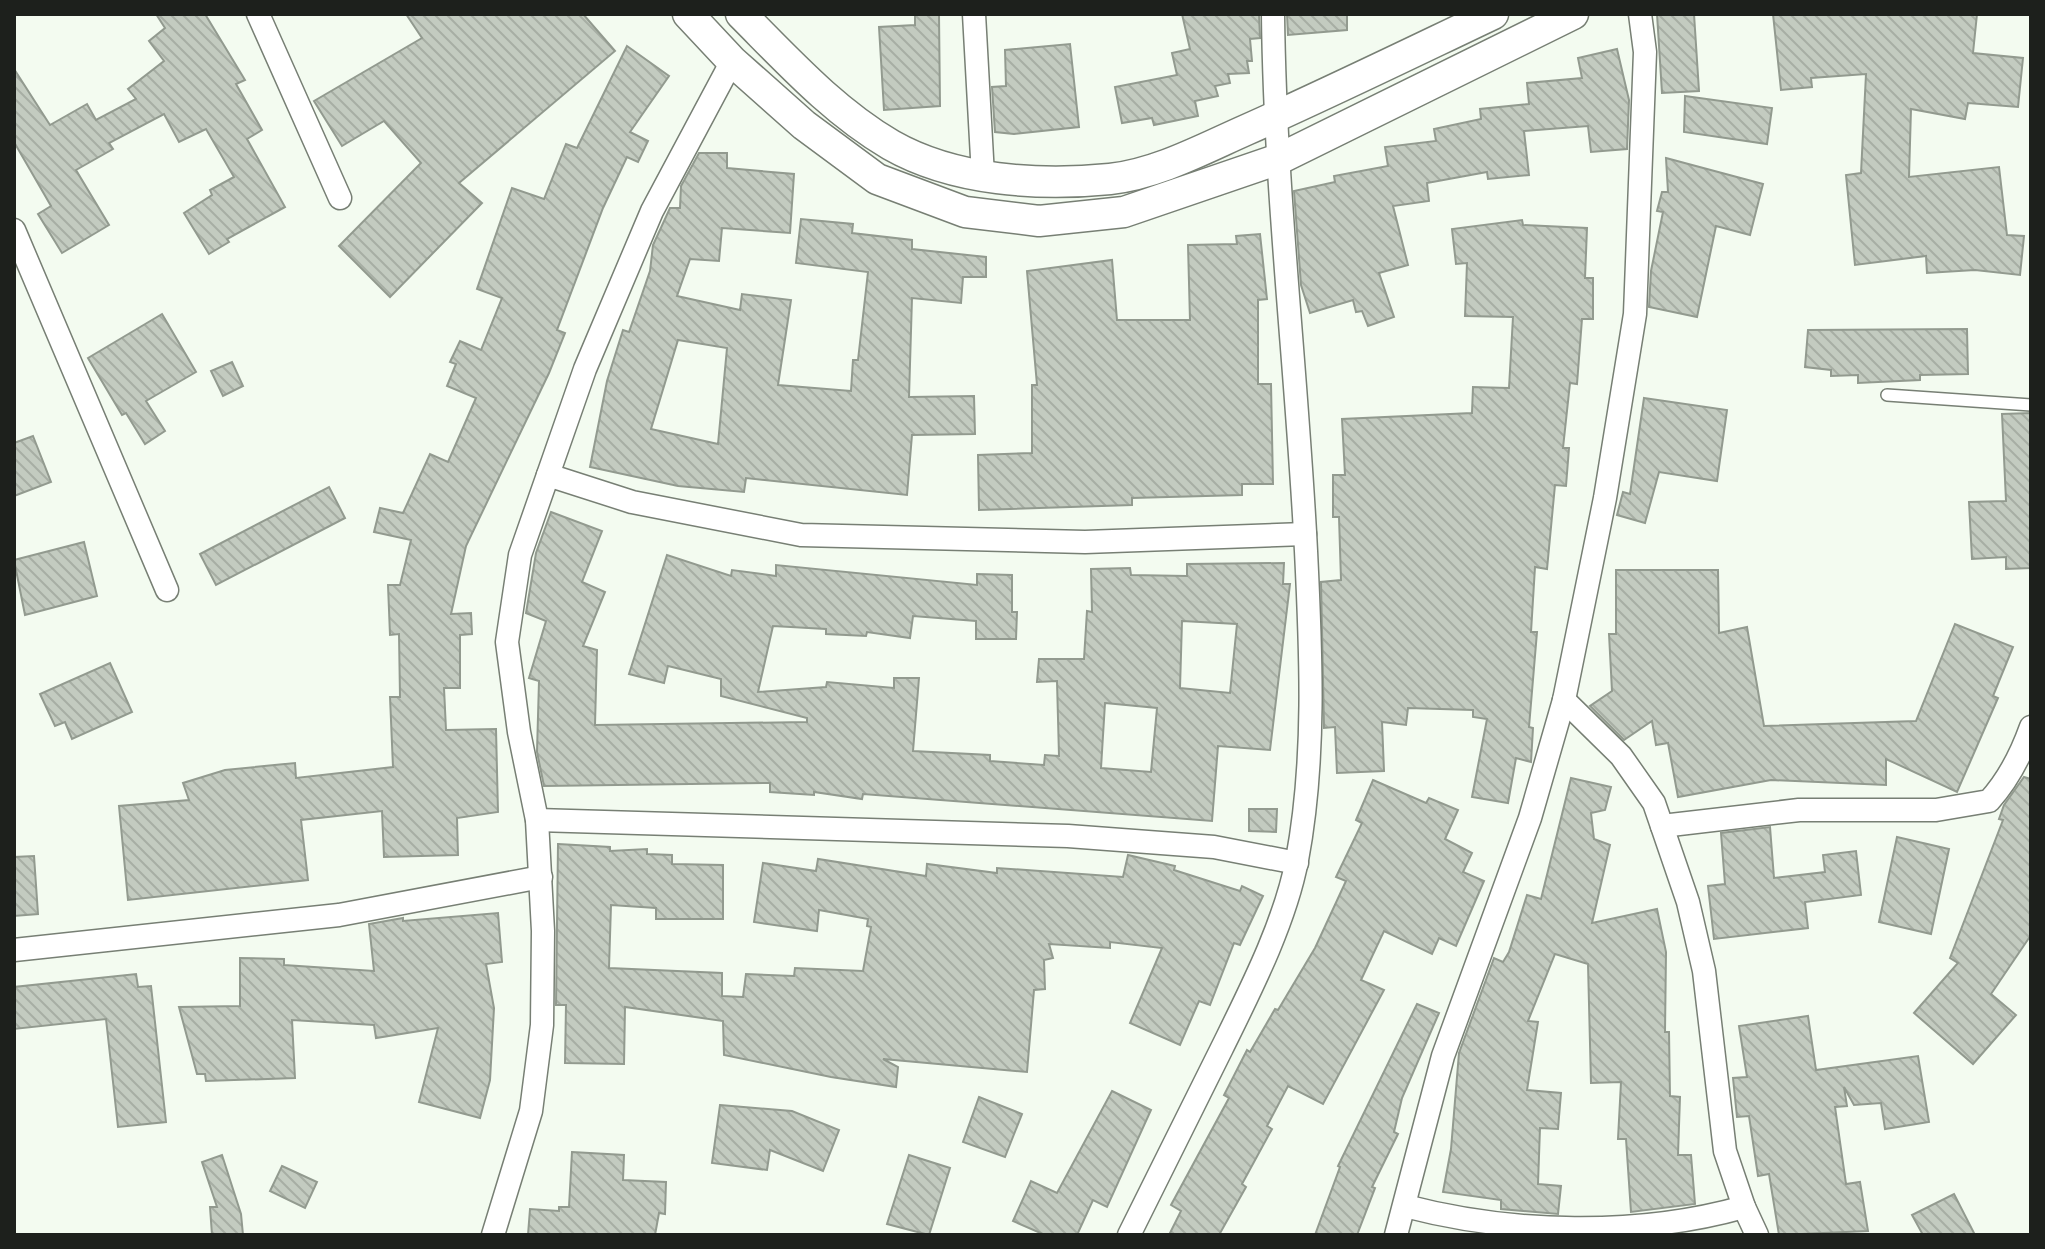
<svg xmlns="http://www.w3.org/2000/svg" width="2045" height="1249" font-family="Signika,sans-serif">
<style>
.building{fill:url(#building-back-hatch);stroke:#929a8f;stroke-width:2;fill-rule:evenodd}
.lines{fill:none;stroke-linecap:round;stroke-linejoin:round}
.lane-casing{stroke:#777f74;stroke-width:14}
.street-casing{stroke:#777f74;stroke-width:25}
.secondary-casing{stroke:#777f74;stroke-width:33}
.lane{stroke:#fff;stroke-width:11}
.street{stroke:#fff;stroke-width:22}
.secondary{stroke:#fff;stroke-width:30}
</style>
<defs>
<pattern id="building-back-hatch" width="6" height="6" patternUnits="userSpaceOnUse" patternTransform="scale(2)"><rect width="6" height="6" fill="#c3cbc0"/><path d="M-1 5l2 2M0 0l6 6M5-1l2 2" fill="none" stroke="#a7aea4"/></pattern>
</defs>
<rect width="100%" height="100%" fill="#f3fbf0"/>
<g class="building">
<path d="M156,14H205L245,80L236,84L262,130L247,139L285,207L227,239L229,242L209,254L184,213L212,195L210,190L234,177L206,129L179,142L164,114L109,143L113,149L76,170L109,225L62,253L38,214L51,206L14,142V69L50,125L87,104L96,120L136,99L128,89L164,61L149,41L165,28Z"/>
<path d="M406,14H583L615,51L459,183L482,203L390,297L339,246L421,163L384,121L342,146L314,101L422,38Z"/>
<path d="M915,14L939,15L940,106L884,110L879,27L915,25Z"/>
<path d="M1182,14H1259L1260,38L1250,39L1252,61H1247L1249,73L1228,74L1230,83L1215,86L1218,96L1195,101L1198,116L1154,125L1152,118L1122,123L1115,87L1177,75L1172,53L1190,49Z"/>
<path d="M1287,14H1347V30L1288,35Z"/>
<path d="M1657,14H1694L1699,91L1662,93Z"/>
<path d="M1773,14H1977L1973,53L2023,58L2018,107L1968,103L1965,119L1911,109L1909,177L1999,167L2007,235L2024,236L2020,275L1975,270L1927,273L1926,256L1855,265L1846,175L1861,173L1866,74L1811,78L1812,87L1781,90Z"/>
<path d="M1070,44L1079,127L1014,134L995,132L992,87L1006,86L1005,50Z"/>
<path d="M627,46L669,76L630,132L648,141L638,162L627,157L603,208L557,330L565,333L549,373L466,546L451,614L471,613L472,634L460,635V688H444L446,730L496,729L498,812L457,818L458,855L384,857L382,811L301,820L308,880L128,900L119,806L189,800L183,783L225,770L295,763L296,778L393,767L390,697H400L399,634L390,635L388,585H400L411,540L374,532L380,508L403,513L430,454L448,462L476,398L447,386L456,364L450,362L460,341L481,350L502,298L477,289L512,188L544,199L566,144L577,148Z"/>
<path d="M1617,49L1629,100L1627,149L1591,152L1588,126L1524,131L1529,175L1488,179L1487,172L1427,183L1429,201L1393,206L1408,265L1379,273L1394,317L1368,326L1362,311L1356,312L1353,300L1310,313L1301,285L1294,191L1335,182L1334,176L1388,166L1385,147L1436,141L1434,129L1481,119L1480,109L1529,104L1527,83L1582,78L1578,58Z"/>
<path d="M1685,96L1772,108L1767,144L1684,132Z"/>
<path d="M699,153H727V168L794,174L790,233L722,228L719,261L690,259L677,296L740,310L742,294L791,300L778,385L851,391L853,360H858L868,272L796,263L801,219L853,224L852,233L912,240V249L986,257V277H963L961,303L912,298L909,397L974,396L975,434L912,435L907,495L746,478L744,492L678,486L590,467L607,381L623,330L629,332L650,271L653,245L670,208H680L681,186ZM678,340L727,348L718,444L651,429Z"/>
<path d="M1666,158L1763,184L1750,235L1716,226L1697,317L1649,307L1651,271L1663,212L1657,211L1662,192H1668Z"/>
<path d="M1522,220L1523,225L1587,228L1585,278H1593V319H1582L1577,384L1570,383L1563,448H1569L1566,486L1555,485L1547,569L1535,567L1531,632H1537L1529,727L1533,728L1531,762L1516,758L1508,803L1472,797L1487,719L1473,717V710L1408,708L1406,725L1382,722L1384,771L1337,773L1335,727L1324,728L1321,582L1341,580L1339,517H1333V475H1345L1342,419L1472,413L1473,387L1509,388L1513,317L1465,316L1467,263L1456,264L1452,229Z"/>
<path d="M1260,234L1267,299L1258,300V384H1271L1273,484H1242V495L1132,498V505L979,510L978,455L1032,453V385H1037L1027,271L1112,260L1117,320H1190L1188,245L1237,244L1236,236Z"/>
<path d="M162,314L196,372L146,401L165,431L145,444L126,413L122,415L88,358Z"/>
<path d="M1967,329L1968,374L1920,375V380L1858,383V375L1831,376V370L1805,367L1808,330Z"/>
<path d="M232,362L243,386L223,396L211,371Z"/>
<path d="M1644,398L1727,410L1717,481L1659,472L1645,523L1617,515L1623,492L1630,494Z"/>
<path d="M2031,413V568L2006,569V557L1972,559L1969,502L2006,501L2002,414Z"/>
<path d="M33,436L51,482L14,496V443Z"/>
<path d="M329,487L345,518L216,585L200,554Z"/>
<path d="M551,512L602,531L582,582L605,592L583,646L597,650L595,725L807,722V718L721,696V679L668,666L664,683L629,674L667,555L731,576L732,570L776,576V565L977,585V574L1012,575V612H1017L1016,639H976V621L913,616L910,638L867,632L866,636L826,634V629L773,626L758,692L826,687L827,682L894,688V678H919L913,751L990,755V761L1044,765L1045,755L1059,756L1057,681L1037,682L1039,659H1084L1087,611L1092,612L1091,569L1130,568L1131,575L1187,576V564L1284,563L1283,584H1290L1270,750L1218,746L1212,821L863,794L862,799L814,792V795L770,792V783L544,786L537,752L539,681L529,678L546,621L526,613L536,553ZM1182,621L1237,624L1230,693L1180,688ZM1105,703L1157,708L1151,772L1101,768Z"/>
<path d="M84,542L97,596L25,615L14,560Z"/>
<path d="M1616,570H1718L1719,633L1747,627L1764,726L1916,721L1955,624L2013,647L1993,696L1998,698L1957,792L1886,759V785L1771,780L1678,797L1668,743L1656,745L1652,721L1624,740L1590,706L1612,691L1609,634H1616Z"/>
<path d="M110,663L132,712L72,739L65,722L55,726L40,694Z"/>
<path d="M2024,777L2031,779V935L1991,994L2016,1015L1973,1064L1914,1013L1958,963L1950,958L2003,820L1999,819L2004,805Z"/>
<path d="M1571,778L1611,787L1605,810L1591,813L1594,839L1610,845L1592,923L1657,909L1666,952L1665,1032H1669L1670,1096L1680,1097L1678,1155H1691L1695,1204L1631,1212L1626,1139H1618L1621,1082L1591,1083L1588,964L1555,954L1528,1021L1538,1022L1527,1090L1561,1093L1558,1129L1540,1128L1538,1184L1561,1186L1558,1214L1501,1209V1200L1443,1192L1451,1149L1459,1053L1494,958L1503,962L1509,952L1527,895L1541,899Z"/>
<path d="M1373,780L1426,803L1429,798L1458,810L1445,839L1472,853L1463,872L1484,881L1456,946L1439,938L1432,954L1384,931L1361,980L1384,990L1323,1104L1288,1086L1267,1126L1272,1129L1242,1184L1246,1187L1219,1235H1169L1181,1211L1171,1205L1229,1098L1224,1095L1247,1050L1250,1052L1275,1009L1278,1010L1315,948L1346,881L1336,877L1362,823L1356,820Z"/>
<path d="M1249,809H1277L1276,832L1249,831Z"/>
<path d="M1770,827L1774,878L1825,872L1823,855L1856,851L1861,895L1805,902L1808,928L1714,939L1708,886L1725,884L1721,833Z"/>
<path d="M1897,837L1949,849L1931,934L1879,922Z"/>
<path d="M558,844L610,847V851L647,849V854L672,855V864L723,865V919H656V908L611,905L609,968L722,973V996L743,997L746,974L794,976L795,968L863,971L871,927L867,926L868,919L819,910L817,931L754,922L763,863L816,871L818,859L926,876L927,864L997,873V868L1123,877L1128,855L1175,866L1174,870L1240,891L1242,886L1263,896L1240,945L1234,943L1210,1005L1199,1001L1180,1045L1130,1023L1162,948L1110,942V948L1049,944L1053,958L1044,960L1045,989L1034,990L1027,1072L883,1059L898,1067L896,1087L831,1077L724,1055L723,1021L625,1007L624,1064L565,1063L566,1005H556Z"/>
<path d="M34,856L38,914L14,916V857Z"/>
<path d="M498,913L502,962L486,964L494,1008L490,1080L480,1118L419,1102L438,1028L376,1038L374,1025L292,1020L295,1078L206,1081L205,1074H197L179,1007L240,1006V958L284,959V965L374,971L369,924L403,918V921Z"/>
<path d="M136,974L138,987L151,986L166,1122L118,1127L106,1019L14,1029V987Z"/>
<path d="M1417,1004L1439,1013L1402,1098L1394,1132L1398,1134L1372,1187L1375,1188L1357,1235H1315L1340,1167L1338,1166Z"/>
<path d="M1808,1016L1816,1070L1918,1056L1929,1122L1885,1129L1881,1103L1854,1105L1844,1087L1847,1106L1835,1107L1846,1184L1860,1182L1868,1231L1779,1235L1769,1174L1758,1176L1749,1116L1737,1117L1733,1078L1747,1077L1739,1026Z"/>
<path d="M1112,1091L1151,1110L1107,1207L1093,1200L1077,1235H1045L1013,1221L1031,1181L1057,1193Z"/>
<path d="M979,1097L1022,1114L1005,1157L963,1142Z"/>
<path d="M720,1105L792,1111L839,1130L823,1171L770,1150L767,1170L712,1163Z"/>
<path d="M572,1152L624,1155L623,1180L666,1182L665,1214L659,1213L655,1235H528L530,1209L559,1211V1207H569Z"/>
<path d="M222,1155L241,1214L243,1235H212L210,1207H217L202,1162Z"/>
<path d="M909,1155L950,1168L929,1235L887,1224Z"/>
<path d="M282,1166L317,1182L305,1208L270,1191Z"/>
<path d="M1954,1194L1975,1235H1923L1912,1215Z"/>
</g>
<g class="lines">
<g class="lane-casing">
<path id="lane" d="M1887,395L2031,405"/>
</g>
<g class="street-casing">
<g id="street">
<path d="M258,14L340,198"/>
<path d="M974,14L983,176"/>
<path d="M14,230L167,590"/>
<path d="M548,475L632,502L801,535L1085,542L1305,534"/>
<path d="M1564,700L1621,756L1654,803L1688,902L1704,971L1725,1151L1744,1207L1757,1235"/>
<path d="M537,820L1068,836L1214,847L1297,863"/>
<path d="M1662,826L1799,810H1936L1989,801C2009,779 2021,755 2031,727"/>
<path d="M14,950L339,915L541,877"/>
<path d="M1405,1206C1512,1234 1637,1237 1744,1207"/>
<path d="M493,1235L531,1111L542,1025L543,931L537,820L519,732L507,642L520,555L585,369L652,211L732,61"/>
<path d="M1129,1235C1160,1173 1191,1110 1222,1048C1250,991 1285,923 1297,860C1316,759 1311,652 1306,551C1297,372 1275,193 1273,14"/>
<path d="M1396,1235L1443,1056L1530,818L1564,700L1605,498L1635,314L1645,52L1640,14"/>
</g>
</g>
<g class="secondary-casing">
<g id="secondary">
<path d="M688,14L732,61L804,125L877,179L965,212L1039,221L1124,212L1279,159L1573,14"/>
<path d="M741,14C788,61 833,111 891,145C954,181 1039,186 1110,179C1157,174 1203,149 1246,130C1329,93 1411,53 1493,14"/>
</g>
</g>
<use href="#lane" class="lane"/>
<use href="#street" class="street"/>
<use href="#secondary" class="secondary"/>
</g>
<rect width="2045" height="1249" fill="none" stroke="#1d201c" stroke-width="32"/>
</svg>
